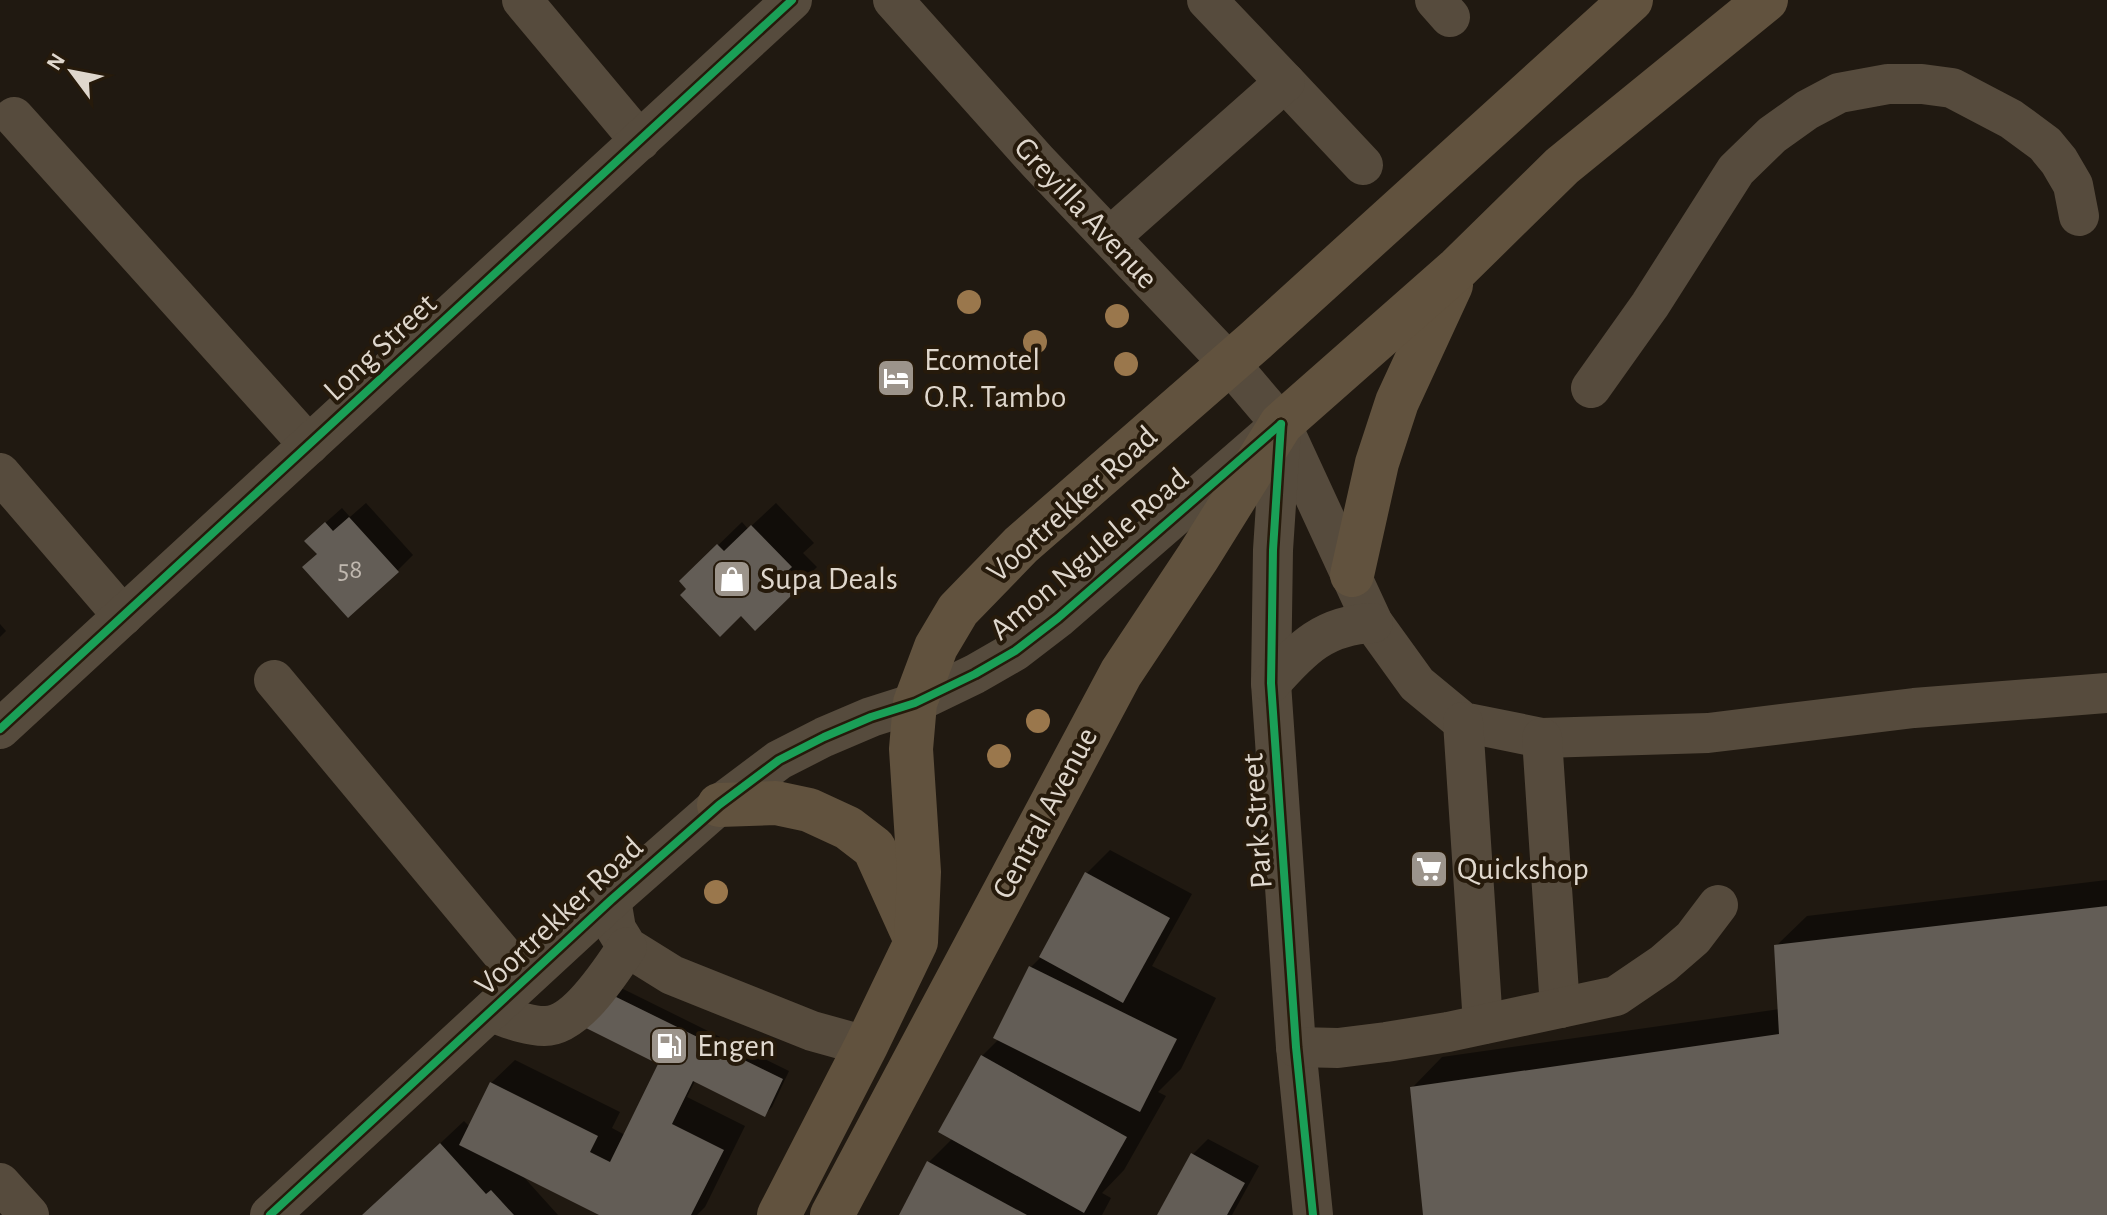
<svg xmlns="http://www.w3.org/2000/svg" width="2107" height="1215" font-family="'Alegreya Sans',sans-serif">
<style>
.shadow{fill:#0007}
.building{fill:#635d56}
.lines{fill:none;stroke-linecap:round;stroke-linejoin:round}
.minor{stroke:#564b3d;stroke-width:40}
.major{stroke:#61523e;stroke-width:44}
.cycleway-casing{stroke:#261a0b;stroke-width:13}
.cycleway{stroke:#1a9f57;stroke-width:8}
.tree{fill:#9a774c}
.labels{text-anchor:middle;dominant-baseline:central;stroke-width:8;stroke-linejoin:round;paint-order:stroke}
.number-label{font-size:28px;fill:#c0b8af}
.street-label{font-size:32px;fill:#dfd7cd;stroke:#261a0b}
.poi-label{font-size:32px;fill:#dfd7cd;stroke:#261a0b;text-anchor:start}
</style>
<rect width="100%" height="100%" fill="#201911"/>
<g class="shadow">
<path d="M366,503L413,555L397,571L319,553L323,525L342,508L350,517Z"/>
<path d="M776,503L814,543L803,553L817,567L755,628L705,558L742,522L748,529Z"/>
<path d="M0,624L6,631L0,637Z"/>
<path d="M1110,850L1192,894L1152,966L1216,998L1181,1069L1158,1092L1166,1096L1124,1170L1102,1193L1111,1198L1102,1215H901L928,1163L953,1138L982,1056L999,1039L995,1038L1031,967L1042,956L1087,873Z"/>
<path d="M2107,880V1215H1425L1412,1088L1442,1057L1780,1009L1776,946L1807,916Z"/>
<path d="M613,984L789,1071L772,1107L764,1115L695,1081L687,1097L745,1126L705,1207L697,1215H604L521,1174L558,1215H364L464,1121L470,1127L491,1083L515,1060L620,1112L612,1128L625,1135L661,1063L588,1027Z"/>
<path d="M1208,1139L1259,1166L1232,1215H1160L1193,1154Z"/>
</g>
<g class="building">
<path d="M349,517L399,572L348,618L302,567L317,554L304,541L325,522L333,531Z"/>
<path d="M751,525L792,567L781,577L795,592L755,631L741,616L720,637L680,595L686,589L679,581L717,544L724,551Z"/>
<path d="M1085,872L1170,918L1123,1003L1039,957Z"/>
<path d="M2107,906V1215H1423L1410,1087L1779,1034L1774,945Z"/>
<path d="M1029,966L1177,1039L1140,1112L993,1038Z"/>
<path d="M604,991L783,1079L765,1117L693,1081L672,1124L724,1150L691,1215H599L459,1145L490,1082L598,1136L590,1152L610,1162L658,1064L586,1028Z"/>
<path d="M981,1055L1127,1137L1084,1213L938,1132Z"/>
<path d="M440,1143L486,1194L491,1190L514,1215H362Z"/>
<path d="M1191,1153L1245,1183L1227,1215H1157Z"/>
<path d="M927,1161L1027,1215H899Z"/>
</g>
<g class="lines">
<g class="minor">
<path d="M522,0L640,141"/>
<path d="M893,0L1038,162L1230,364L1281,424L1373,623L1417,684L1463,722L1542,738L1708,733L1914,708L2107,693"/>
<path d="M1435,0L1450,17"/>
<path d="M1285,82L1363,165"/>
<path d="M14,117L309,445"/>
<path d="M1110,237L1285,82L1207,0"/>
<path d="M1591,388L1650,305L1736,170L1772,135L1807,110L1839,93L1888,84H1922L1952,88L2011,119L2045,144L2059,161L2073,185L2079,216"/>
<path d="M1281,428L1273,550L1271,683L1296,1047L1313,1215"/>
<path d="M0,473L123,616"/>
<path d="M274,680L524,980"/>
<path d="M1271,683C1302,648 1324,625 1373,623"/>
<path d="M1463,722L1483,1024"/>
<path d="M0,729L792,0"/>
<path d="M1542,738L1560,1008"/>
<path d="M611,900L616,929L627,947L672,975L812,1031L866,1046"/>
<path d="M491,1012C508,1018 526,1026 544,1026C576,1027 611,971 627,947"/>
<path d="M1296,1047L1338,1048L1386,1042L1448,1032L1616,996L1663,964L1693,938L1718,905"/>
<path d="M0,1183L29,1215"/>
<path d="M270,1215L611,900L719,805L779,760L824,737L871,717L915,703L975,674L1015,651L1058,618L1266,437"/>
</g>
<g class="major">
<path d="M1352,575L1377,463L1397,402L1451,285"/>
<path d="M719,805L776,803L809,810L848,828L874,848L912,932"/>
<path d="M779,1215L866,1046L916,942L919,872L911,749L915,703L936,647L958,610L1021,545L1255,341L1631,0"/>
<path d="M832,1215L1121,673L1198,557L1281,424L1458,268L1562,166L1766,0"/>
</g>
<g class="cycleway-casing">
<g id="cycleway">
<path d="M1281,424L1273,550L1271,683L1296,1047L1313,1215"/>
<path d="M0,729L792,0"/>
<path d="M270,1215L611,900L719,805L779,760L824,737L871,717L915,703L975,674L1015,651L1058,618L1281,424"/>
</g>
</g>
<use href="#cycleway" class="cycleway"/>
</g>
<g class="tree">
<circle cx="969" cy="302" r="12"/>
<circle cx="1117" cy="316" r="12"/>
<circle cx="1035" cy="342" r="12"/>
<circle cx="1126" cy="364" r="12"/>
<circle cx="1038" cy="721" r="12"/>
<circle cx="999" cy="756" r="12"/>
<circle cx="716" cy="892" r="12"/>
</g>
<defs>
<g id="hotel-square" transform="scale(2)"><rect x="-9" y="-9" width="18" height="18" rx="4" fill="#9c948b" stroke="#261a0b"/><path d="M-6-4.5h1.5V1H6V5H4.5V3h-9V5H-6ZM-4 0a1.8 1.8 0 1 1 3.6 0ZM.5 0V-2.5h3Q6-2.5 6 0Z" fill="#fff"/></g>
<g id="shop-square" transform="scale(2)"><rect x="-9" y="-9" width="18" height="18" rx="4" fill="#9c948b" stroke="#261a0b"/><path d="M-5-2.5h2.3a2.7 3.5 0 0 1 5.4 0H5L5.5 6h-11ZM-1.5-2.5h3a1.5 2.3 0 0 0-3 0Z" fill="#fff"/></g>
<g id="supermarket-square" transform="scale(2)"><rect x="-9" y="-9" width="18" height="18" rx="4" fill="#9c948b" stroke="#261a0b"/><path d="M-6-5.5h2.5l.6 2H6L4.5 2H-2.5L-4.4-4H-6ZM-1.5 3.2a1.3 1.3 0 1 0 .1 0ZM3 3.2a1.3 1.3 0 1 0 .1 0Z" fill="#fff"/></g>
<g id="fuel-square" transform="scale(2)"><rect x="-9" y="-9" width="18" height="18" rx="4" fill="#9c948b" stroke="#261a0b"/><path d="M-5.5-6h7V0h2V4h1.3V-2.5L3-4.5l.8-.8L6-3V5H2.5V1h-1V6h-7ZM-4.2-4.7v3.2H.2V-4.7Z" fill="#fff"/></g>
</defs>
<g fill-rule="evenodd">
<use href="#hotel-square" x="896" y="378"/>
<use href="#shop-square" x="732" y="579"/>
<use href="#supermarket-square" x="1429" y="869"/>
<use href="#fuel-square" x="669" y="1046"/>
</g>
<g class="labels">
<g class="number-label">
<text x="350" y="570">58</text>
</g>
<g class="street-label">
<text transform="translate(1086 213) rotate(47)">Greyilla Avenue</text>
<text transform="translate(380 347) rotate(-43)">Long Street</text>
<text transform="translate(1072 504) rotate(-42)">Voortrekker Road</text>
<text transform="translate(1089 554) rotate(-40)">Amon Ngulele Road</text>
<text transform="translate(1045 813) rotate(-62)">Central Avenue</text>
<text transform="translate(1257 821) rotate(-94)">Park Street</text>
<text transform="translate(559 916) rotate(-43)">Voortrekker Road</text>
</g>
<g class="poi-label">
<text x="924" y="360">Ecomotel<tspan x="924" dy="37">O.R. Tambo</tspan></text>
<text x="760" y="579">Supa Deals</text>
<text x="1457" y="869">Quickshop</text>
<text x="697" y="1046">Engen</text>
</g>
</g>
<g transform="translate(72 72) rotate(302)" stroke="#261a0b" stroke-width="6" paint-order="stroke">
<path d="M0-6L14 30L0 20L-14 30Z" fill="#dfd7cd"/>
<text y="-12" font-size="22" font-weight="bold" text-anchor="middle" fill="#dfd7cd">N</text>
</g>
</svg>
